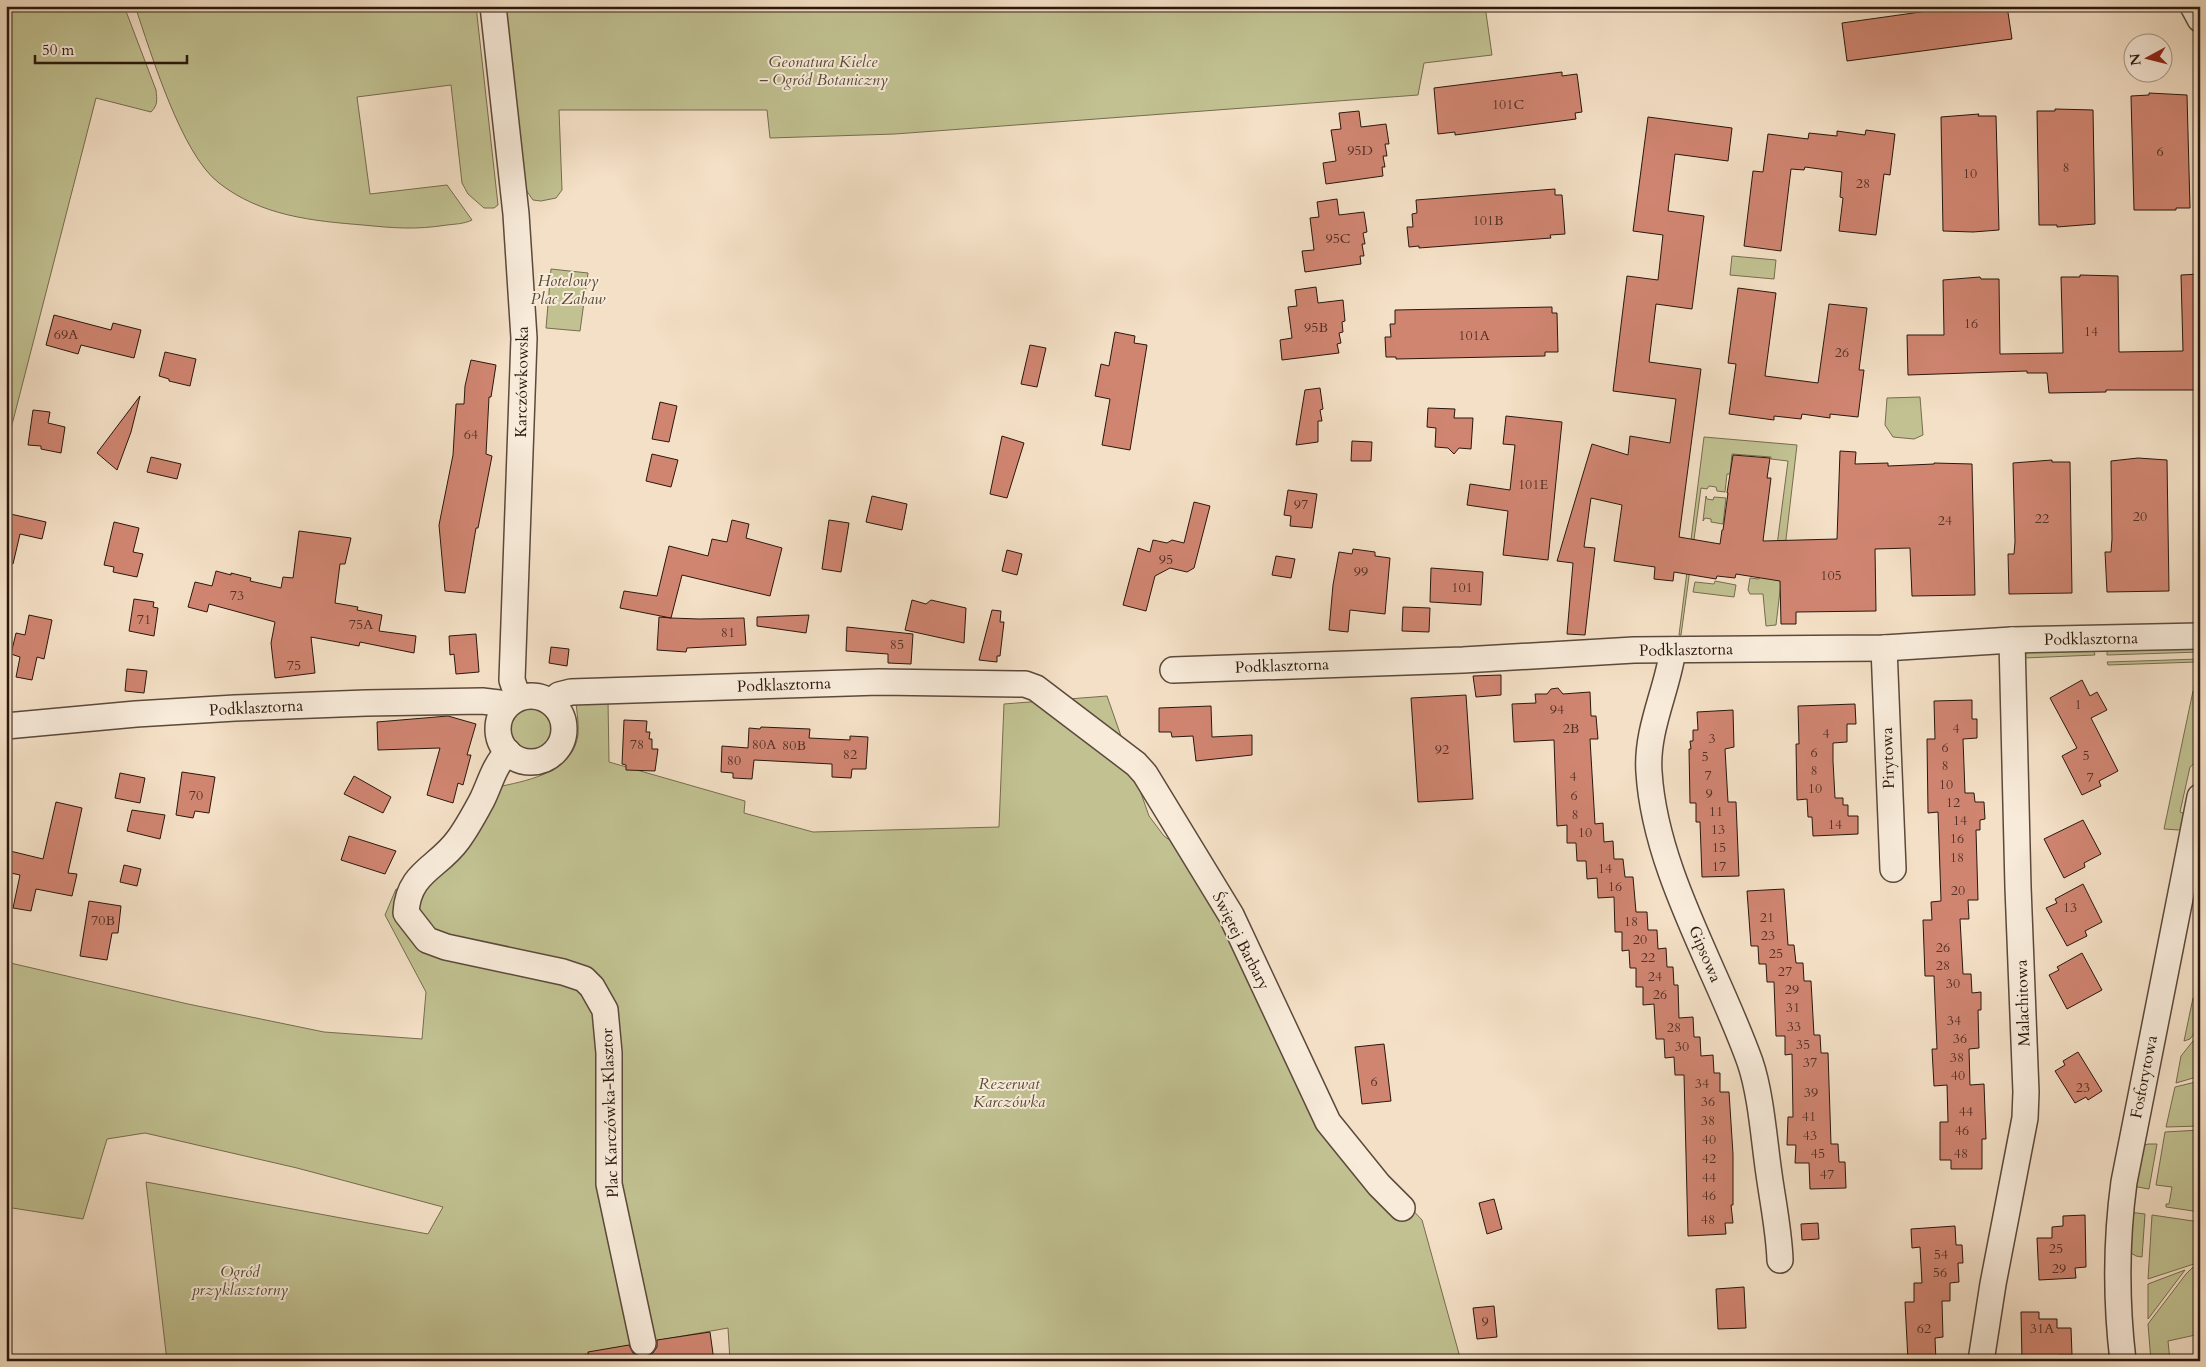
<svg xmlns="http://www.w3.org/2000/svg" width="2206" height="1367" font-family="Cardo,serif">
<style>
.green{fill:#c1c191;stroke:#766c4f}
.building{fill:#d08571;stroke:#2a170d}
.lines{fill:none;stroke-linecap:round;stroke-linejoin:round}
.minor-casing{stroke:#5c493b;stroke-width:28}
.minor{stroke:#f8ebda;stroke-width:25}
.labels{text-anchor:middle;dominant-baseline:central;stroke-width:4;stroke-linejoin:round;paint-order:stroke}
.number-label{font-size:14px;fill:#543226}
.park-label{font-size:16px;font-style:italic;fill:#574a35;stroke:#f8ebda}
.street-label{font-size:16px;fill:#2a170d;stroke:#f8ebda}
</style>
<rect width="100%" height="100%" fill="#f4e0c6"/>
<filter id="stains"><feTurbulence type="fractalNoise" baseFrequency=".004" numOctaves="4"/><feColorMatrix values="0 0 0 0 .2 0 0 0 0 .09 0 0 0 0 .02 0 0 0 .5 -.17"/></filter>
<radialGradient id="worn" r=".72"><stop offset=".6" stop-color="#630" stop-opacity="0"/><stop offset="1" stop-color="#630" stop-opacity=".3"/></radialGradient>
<g class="green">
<path d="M12,6H124L156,90C157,100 158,105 151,112L96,98L6,448V30Z"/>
<path d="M135,6H476L498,205L494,208H484L468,194L462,183L451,85L357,97L370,194L447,185L472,220C464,224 455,224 447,225C415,230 394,228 363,225C313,221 261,216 219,183C181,154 151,53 135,6Z"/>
<path d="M504,6H1485L1492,55L1424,63L1418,95L895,134L770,138L767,110H559L562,190L556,198L541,201L533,200L526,190Z"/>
<path d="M1732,256L1776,260L1774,279L1730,275Z"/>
<path d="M551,269L588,273L580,331L546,328Z"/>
<path d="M1920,397L1923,435L1914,439L1893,437L1885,425L1887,398Z"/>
<path d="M1704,437L1797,445L1776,625L1766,626L1763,594H1750L1748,590L1750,578L1759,579L1760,575L1773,576L1788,461L1771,459V457L1732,454L1730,474H1727L1725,492L1717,491L1716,487L1709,486L1707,489L1701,488L1682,628L1681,635H1679Z"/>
<path d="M1706,496L1707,499L1713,500L1714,497L1726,498L1723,524L1711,522V519L1705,518L1703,521Z"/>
<path d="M1715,581L1736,585L1734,597L1693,592L1695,582L1714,584Z"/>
<path d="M2200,646V652L2107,655V649Z"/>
<path d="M2093,648L2095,655L2024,658L2027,652Z"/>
<path d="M2200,659L2199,690L2194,689L2197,662L2108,665L2107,662Z"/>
<path d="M2193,691L2200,692V758L2199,760L2190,767L2180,812L2188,815L2185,827L2179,830L2164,829Z"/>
<path d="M1107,696L1149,816L1164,836L1199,861L1323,1114L1422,1220L1461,1361H730L728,1328L592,1352L568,1361H167L146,1182L428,1234L443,1207L297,1168L145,1133L107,1139L83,1219L6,1207V962L188,1004L324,1032L422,1039L426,992L385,915L396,889L401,890L416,919V895L473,839L502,786C531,780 573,771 578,735C579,725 577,713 576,703L608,700L609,762L745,801L744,813L813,832L999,827L1004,704Z"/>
<circle cx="532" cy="730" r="23"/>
<path d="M2193,998L2200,1000V1026L2190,1039L2184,1041Z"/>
<path d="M2200,1040V1076L2176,1083L2181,1056L2193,1041Z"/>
<path d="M2200,1081V1126L2166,1127L2175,1087Z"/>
<path d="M2200,1130V1212L2166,1207V1204H2169L2172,1187L2156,1185L2165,1132Z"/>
<path d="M2148,1144H2157L2149,1189L2132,1186L2142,1146Z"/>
<path d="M2129,1212L2145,1214L2142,1257L2136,1256L2131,1253Z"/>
<path d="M2152,1215L2200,1222V1262L2148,1279Z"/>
<path d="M2200,1265V1274L2198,1275L2200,1281V1334L2168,1341L2170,1361H2151L2148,1324L2186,1274L2192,1268Z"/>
<path d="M2185,1270L2148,1319V1284Z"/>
</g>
<g class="building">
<path d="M1942,6H2007L2012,39L1847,61L1842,23L1942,9Z"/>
<path d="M1562,72V76L1577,74L1582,112L1575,113L1576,119L1455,135V132L1438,134L1434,88Z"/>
<path d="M2149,93L2187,95L2190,208H2176V210H2134L2131,96L2149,95Z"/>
<path d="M2055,109L2093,110L2095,224L2057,227V225H2039L2037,111H2055Z"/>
<path d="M1359,111L1361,127L1386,124L1389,144H1385L1387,156H1383L1385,167H1382L1383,176L1326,184L1323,163L1336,161L1331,130L1341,129L1339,113Z"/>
<path d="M1979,114L1978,116H1996L1999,230L1973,232L1943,231L1941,117Z"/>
<path d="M1648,117L1732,128L1728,161L1675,154L1668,211L1704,216L1692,309L1656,304L1649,362L1701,369L1679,537L1720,544L1722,530H1723L1728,493H1727L1733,455L1770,458L1767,478H1771L1763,541L1837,539L1840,451L1856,452L1855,464L1888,463V466L1934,464V463L1972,464L1975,595L1912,596L1910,548L1875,549L1876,611L1796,612V624H1781L1780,581L1736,574L1735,578L1717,576L1716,579L1674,572L1673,581L1654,579L1655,567L1614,561L1622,505L1591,498L1584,547L1595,548L1585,635L1567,634L1573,563L1557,561L1592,444L1628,455L1630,436L1670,443L1676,399L1613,391L1627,276L1658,280L1663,235L1633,231Z"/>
<path d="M1866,130L1895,134L1890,175L1884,174L1876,235L1839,231L1843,198L1840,197L1842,172L1805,167L1804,170L1791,169L1781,251L1744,246L1753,171L1763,172L1768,134L1808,139L1809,133L1837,136V131L1865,135Z"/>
<path d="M1555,189V195H1562L1565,234L1550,235L1551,238L1419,248V246L1409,247L1407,227H1413L1412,214L1417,213L1416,200Z"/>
<path d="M1337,199L1339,215L1364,212L1367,232L1363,233L1365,244H1362L1364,256H1360L1361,264L1305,272L1302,251L1314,250L1310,218L1319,217L1317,202Z"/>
<path d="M2200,274V390H2106V392L2049,393L2047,373H2027V371L1908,375L1907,335H1944L1943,280L1980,277L1981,279H1999L2000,354L2063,353L2061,277H2080V275L2118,276L2119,352L2183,351L2181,275Z"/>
<path d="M1316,287L1318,303L1343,300L1345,321L1342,322L1343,332L1339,333L1341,343L1337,344L1339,353L1282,360L1280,340L1292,338L1288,307L1297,306L1295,290Z"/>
<path d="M1738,288L1776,293L1765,376L1818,383L1829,304L1867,308L1859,370H1864L1858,417L1830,414V418L1802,414L1801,419L1774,416V420L1729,414L1736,364L1728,363Z"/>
<path d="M1552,307V313H1557L1558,352H1545V356L1396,359V357H1386L1385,337H1391L1390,324H1395V310Z"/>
<path d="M54,315L111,330L113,323L141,330L134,358L81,345L78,354L46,345Z"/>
<path d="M1115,332L1135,336L1134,343L1147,345L1130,450L1102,445L1110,399L1095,396L1101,364L1109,366Z"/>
<path d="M1030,345L1046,348L1037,387L1021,384Z"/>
<path d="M165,352L196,359L190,386L169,381V379L159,376Z"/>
<path d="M471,360L496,365L491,397H489L486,454L492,456L478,528H476L465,593L445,591L439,525L453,455L456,404H464L465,386Z"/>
<path d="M1320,388L1323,409L1320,410L1322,421H1318V442L1296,445L1305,390Z"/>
<path d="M140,396L131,432L117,470L97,453Z"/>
<path d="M660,402L677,406L669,442L652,439Z"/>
<path d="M1428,408L1455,409L1454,418H1473L1471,449L1459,448L1454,454L1448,448L1435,447L1436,428L1427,427Z"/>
<path d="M33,410L50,412L48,423L65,427L61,453L41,449V446L28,445Z"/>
<path d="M1506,416L1562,422L1548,560L1503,555L1508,511L1467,505L1470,484L1510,490L1515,445L1503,444Z"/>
<path d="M1002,436L1024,443L1007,498L990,494Z"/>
<path d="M1352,441L1372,442L1371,461H1351Z"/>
<path d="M652,454L678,460L671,487L646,481Z"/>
<path d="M151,457L181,464L177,479L147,472Z"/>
<path d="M2138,458L2167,460L2169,591L2107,592L2105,552H2111L2112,539L2111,461Z"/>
<path d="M2052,460V462H2070L2072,593L2009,594L2008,554H2014L2015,542L2013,463Z"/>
<path d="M1288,490L1317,494L1312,528L1290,526L1291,516L1284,515Z"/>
<path d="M872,496L907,504L902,530L866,522Z"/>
<path d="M1194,502L1210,506L1194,568L1187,572L1170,568L1155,576L1146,611L1123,605L1138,548L1150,552L1153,540L1167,543L1172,540L1184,543Z"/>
<path d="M6,513L46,522L42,539L20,534L13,564L6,563Z"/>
<path d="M732,520L749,524L746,538L782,548L770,596L682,575L671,618L699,619L744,618L746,645L687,648L686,652L657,650L659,617L671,618L620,608L624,591L657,596L669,546L708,556L712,539L727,542Z"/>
<path d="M829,520L849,523L841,572L822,569Z"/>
<path d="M114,522L139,528L133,552L143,554L137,577L113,572L114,567L104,565Z"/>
<path d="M299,531L351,538L345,564H340L335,603L358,607L357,610L382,615L379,631L416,636L414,653L360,642L359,646L311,637L315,673L275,678L271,643L275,622L209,604L207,612L188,607L195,582L212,586L216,571L231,575V573L251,578L250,581L281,588L283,577L293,578Z"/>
<path d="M1353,549L1375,552V556L1390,558L1385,614L1350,610L1348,632L1329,630L1333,585L1339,552L1352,554Z"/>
<path d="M1007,550L1022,554L1017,575L1002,571Z"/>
<path d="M1276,556L1295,559L1291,578L1272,575Z"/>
<path d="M1431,568L1483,572L1481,605L1430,602Z"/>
<path d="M134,599L154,602L153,607L158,608L154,636L129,631Z"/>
<path d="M912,600L926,604L931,600L966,608L964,643L905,630Z"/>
<path d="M1403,607L1430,608L1429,632L1402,631Z"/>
<path d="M992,610L1001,611L1000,622H1004L1000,656H997V662L979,660Z"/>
<path d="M29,615L52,620L44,659L37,657L32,680L16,677L20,657L11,654L16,633L25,635Z"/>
<path d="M809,615L806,633L757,626V617Z"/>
<path d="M847,627L913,634L911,664L888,663V654L846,651Z"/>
<path d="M476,634L479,672L456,674L454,654L450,655L449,636Z"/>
<path d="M551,647L569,649L567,666L549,663Z"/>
<path d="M127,669L147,671L144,693L125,691Z"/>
<path d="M1501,675V695L1476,697L1473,676Z"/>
<path d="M2082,680L2090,696L2097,692L2107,710L2091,718L2118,771L2099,781L2101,786L2082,795L2062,756L2077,748L2050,698Z"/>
<path d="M1558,688L1563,694L1590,692L1591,716H1596L1598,739H1590L1595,824L1603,823L1604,842L1613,841L1614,859H1623L1625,877H1633L1636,912H1647L1648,930H1657L1658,949L1666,948L1667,967H1673L1674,985H1678L1679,1018L1693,1017L1694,1037H1700L1701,1056L1713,1055L1714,1073H1720V1092H1729L1733,1154V1205H1731L1733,1223H1725L1726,1234L1688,1236L1684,1075H1675L1674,1057L1665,1058L1664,1039H1656L1654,1004L1643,1005V987H1636V968H1630L1629,950L1622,951V932H1615L1614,897L1598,898L1597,878L1587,879L1586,861H1577L1576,843H1567V825L1557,826L1554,740L1514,742L1512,704L1536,703L1535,694H1547L1551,689Z"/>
<path d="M1466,695L1473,799L1418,802L1411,698Z"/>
<path d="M1972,700V719H1977V738L1963,739L1965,793H1974L1975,802H1984L1985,819L1980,820V830H1976L1978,900H1968L1969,919H1960L1963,974H1971L1972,993L1981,992V1010H1978L1979,1048L1969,1049L1970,1085L1984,1084L1986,1139H1982V1169H1951V1160H1940V1122H1948L1947,1085L1934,1086L1932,1049H1937L1934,976H1925L1923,920H1932L1931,902L1941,901L1938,812L1928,813L1927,739H1935L1934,701Z"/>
<path d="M1855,704L1856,724H1847V742L1833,743V761L1835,798H1843V805H1848V816H1858V834L1813,836L1812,817H1808L1807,799L1797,800L1796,744H1799L1798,706Z"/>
<path d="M1211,706L1212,737L1252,735V755L1196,761L1193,736L1172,737L1171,732H1159V708Z"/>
<path d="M1733,710L1734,747L1725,749L1728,802H1736L1739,876L1702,877L1700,822H1696V803H1690L1689,749H1691L1690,741H1693V730H1698L1697,712Z"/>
<path d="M448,716L476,724L467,755H471L463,785L458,783L453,803L427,795L440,748L378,750L377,722Z"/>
<path d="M624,720L647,721L646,732H650L649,739H652V749H658L655,771L626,770V765L622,764Z"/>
<path d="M761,727L810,729L809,738L850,740V736L868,737L866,769H852L851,778L832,777V764L754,760L752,779L733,778V773L721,772L722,746L748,748L749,728L760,729Z"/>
<path d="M182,772L215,777L209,813L195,811L193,818L176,815Z"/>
<path d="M120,773L145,778L140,803L115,798Z"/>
<path d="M354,776L391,797L383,813L344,794Z"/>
<path d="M56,802L82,808L68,873L77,874L72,896L36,889L31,911L13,908L20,875L6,872V850L43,859Z"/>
<path d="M132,810L165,815L160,839L127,831Z"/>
<path d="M2083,820L2101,854L2084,863L2085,867L2064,878L2044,839Z"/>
<path d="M349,836L396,851L385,874L341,860Z"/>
<path d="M124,865L141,869L137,886L120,882Z"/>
<path d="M2083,884L2102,922L2085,931L2087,936L2067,946L2046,908L2057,903L2055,899Z"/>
<path d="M1784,889L1788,945H1794L1796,963H1803L1804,981H1811L1814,1035H1820L1821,1053H1828L1831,1144H1838L1839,1162H1845L1846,1188L1810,1189L1809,1163H1795L1796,1145H1787L1788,1117H1793L1792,1054L1785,1055V1036H1776L1774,982H1767L1766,964H1759L1758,946H1751L1747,891Z"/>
<path d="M89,901L121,906L118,933H112L107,960L80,956Z"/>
<path d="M2082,953L2102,990L2067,1009L2049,975L2059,970L2057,967Z"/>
<path d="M1384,1044L1391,1101L1362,1104L1355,1047Z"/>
<path d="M2078,1052L2102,1091L2088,1100L2086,1097L2075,1103L2055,1071L2065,1065L2063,1061Z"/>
<path d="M1494,1199L1502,1229L1487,1234L1479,1203Z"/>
<path d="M2085,1215L2086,1267L2075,1268L2076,1278L2039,1280L2037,1238H2052V1227L2063,1226V1216Z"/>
<path d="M1818,1223L1819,1239L1802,1240L1801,1224Z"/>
<path d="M1955,1226L1956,1245H1962L1963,1263H1958L1959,1282L1950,1283V1301H1942L1943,1337L1935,1338L1936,1361H1908L1905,1302H1914V1283H1922L1920,1247L1912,1248L1911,1229Z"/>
<path d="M1744,1287L1746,1328L1718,1329L1716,1289Z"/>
<path d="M1494,1306L1497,1337L1477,1339L1473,1308Z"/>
<path d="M2021,1312H2039V1319H2057V1328H2071L2072,1355H2058V1361H2022Z"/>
<path d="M710,1332L714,1361H589L588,1352L629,1345L633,1353L639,1357H646L653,1353L657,1347V1340Z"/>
</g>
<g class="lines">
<g class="minor-casing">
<g id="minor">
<path d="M493,6L516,214L524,338L512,680L518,698"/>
<path d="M2193,6L2200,19"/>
<path d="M1884,648L1893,869"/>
<path d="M1673,650C1667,691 1646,730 1649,772C1655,871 1717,969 1750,1062C1761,1094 1764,1140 1769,1174C1773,1203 1779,1231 1780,1260"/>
<path d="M1173,670L1463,660L1634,650L1884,648L2012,640L2200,636"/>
<circle cx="531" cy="729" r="33"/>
<path d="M551,702L559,695L571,692L879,682L1025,684L1036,688L1136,764L1145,774L1231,915L1328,1122L1379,1185L1402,1208"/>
<path d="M6,726L136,714L235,708L366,703L482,701L499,703L505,708"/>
<path d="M508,752C494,765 490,784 482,800C475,813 467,828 458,840C438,868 408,872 406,913L427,940L446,947L563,972L584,979L592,987L605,1010L609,1053V1184L643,1343"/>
<path d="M1981,1361L1993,1284L2025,1118L2026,1092L2018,887L2012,640"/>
<path d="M2123,1361C2116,1302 2116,1241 2124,1182L2200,797"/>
</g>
</g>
<use href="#minor" class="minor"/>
</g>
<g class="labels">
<g class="number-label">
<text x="1508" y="104">101C</text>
<text x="1360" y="150">95D</text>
<text x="2160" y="151">6</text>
<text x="2066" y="167">8</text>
<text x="1970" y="173">10</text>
<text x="1863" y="183">28</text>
<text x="1488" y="220">101B</text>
<text x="1338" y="238">95C</text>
<text x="1971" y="323">16</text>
<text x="1316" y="327">95B</text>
<text x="2091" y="331">14</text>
<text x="66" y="334">69A</text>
<text x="1474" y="335">101A</text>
<text x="1842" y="352">26</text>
<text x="471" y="434">64</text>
<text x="1533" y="484">101E</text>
<text x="1301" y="504">97</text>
<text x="2140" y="516">20</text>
<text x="2042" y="518">22</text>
<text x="1945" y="520">24</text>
<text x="1166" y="559">95</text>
<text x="1361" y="571">99</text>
<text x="1831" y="575">105</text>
<text x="1462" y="587">101</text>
<text x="237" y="595">73</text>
<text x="144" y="619">71</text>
<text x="361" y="624">75A</text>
<text x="728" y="632">81</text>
<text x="897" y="644">85</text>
<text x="294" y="665">75</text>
<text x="2078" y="704">1</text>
<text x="1557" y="709">94</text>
<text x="1571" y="728">2B</text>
<text x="1956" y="728">4</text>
<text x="1826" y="733">4</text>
<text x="1712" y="738">3</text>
<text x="637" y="744">78</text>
<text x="764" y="744">80A</text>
<text x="794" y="745">80B</text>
<text x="1945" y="747">6</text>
<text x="1442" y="749">92</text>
<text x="1814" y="752">6</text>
<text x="850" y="754">82</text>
<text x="2086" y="755">5</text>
<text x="1705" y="756">5</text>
<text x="734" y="760">80</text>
<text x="1945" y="765">8</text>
<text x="1814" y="770">8</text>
<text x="1708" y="775">7</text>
<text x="1573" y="776">4</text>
<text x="2090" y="777">7</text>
<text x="1946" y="784">10</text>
<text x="1815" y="788">10</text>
<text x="1709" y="793">9</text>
<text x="196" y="795">70</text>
<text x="1574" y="795">6</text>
<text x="1953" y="802">12</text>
<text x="1716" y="811">11</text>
<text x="1575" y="814">8</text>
<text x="1960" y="820">14</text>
<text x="1835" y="824">14</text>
<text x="1718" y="829">13</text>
<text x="1585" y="832">10</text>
<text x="1957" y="838">16</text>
<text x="1719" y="847">15</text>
<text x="1957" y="857">18</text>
<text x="1719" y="866">17</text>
<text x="1605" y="868">14</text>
<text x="1615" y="886">16</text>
<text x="1958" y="890">20</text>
<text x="2070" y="907">13</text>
<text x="1767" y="917">21</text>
<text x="103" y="920">70B</text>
<text x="1631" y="921">18</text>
<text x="1768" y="935">23</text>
<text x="1640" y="939">20</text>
<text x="1943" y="947">26</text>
<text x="1776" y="953">25</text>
<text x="1648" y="957">22</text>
<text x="1943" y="965">28</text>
<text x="1785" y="971">27</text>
<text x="1655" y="976">24</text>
<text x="1953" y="983">30</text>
<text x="1792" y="989">29</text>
<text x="1660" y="994">26</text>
<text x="1793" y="1007">31</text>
<text x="1954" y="1020">34</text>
<text x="1794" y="1026">33</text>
<text x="1674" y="1027">28</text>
<text x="1960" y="1038">36</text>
<text x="1803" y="1044">35</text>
<text x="1682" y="1046">30</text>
<text x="1957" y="1057">38</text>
<text x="1810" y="1062">37</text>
<text x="1958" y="1075">40</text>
<text x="1374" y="1081">6</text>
<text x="1702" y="1083">34</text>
<text x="2083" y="1087">23</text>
<text x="1811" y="1092">39</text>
<text x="1708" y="1101">36</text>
<text x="1966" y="1111">44</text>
<text x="1809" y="1116">41</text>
<text x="1708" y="1120">38</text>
<text x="1962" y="1130">46</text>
<text x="1810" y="1135">43</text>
<text x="1709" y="1139">40</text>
<text x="1818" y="1153">45</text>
<text x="1961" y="1153">48</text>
<text x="1709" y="1158">42</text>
<text x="1827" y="1174">47</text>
<text x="1709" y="1177">44</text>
<text x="1709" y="1195">46</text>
<text x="1708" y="1219">48</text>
<text x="2056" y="1248">25</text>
<text x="1941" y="1254">54</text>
<text x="2059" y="1268">29</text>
<text x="1940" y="1272">56</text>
<text x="1485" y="1321">9</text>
<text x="1924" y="1328">62</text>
<text x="2042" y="1328">31A</text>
</g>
<g class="park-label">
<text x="823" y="62">Geonatura Kielce<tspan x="823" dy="18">– Ogród Botaniczny</tspan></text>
<text x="568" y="281">Hotelowy<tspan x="568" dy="18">Plac Zabaw</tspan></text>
<text x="1009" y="1084">Rezerwat<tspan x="1009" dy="18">Karczówka</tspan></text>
<text x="240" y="1272">Ogród<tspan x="240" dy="18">przyklasztorny</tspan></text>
</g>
<g class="street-label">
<text transform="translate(522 382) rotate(-89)">Karczówkowska</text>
<text transform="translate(2091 639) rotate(-1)">Podklasztorna</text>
<text transform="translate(1686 650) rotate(-1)">Podklasztorna</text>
<text transform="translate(1282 666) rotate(-2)">Podklasztorna</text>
<text transform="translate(784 685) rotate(-2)">Podklasztorna</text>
<text transform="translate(256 708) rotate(-3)">Podklasztorna</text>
<text transform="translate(1888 758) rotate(-92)">Pirytowa</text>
<text transform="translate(1241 941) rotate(63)">Świętej Barbary</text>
<text transform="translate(1705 954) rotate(67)">Gipsowa</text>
<text transform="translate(2023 1003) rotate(-92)">Malachitowa</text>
<text transform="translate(2144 1077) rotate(-79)">Fosforytowa</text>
<text transform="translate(610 1113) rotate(-92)">Plac Karczówka-Klasztor</text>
</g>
</g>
<rect width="2206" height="1367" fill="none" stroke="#f4e0c6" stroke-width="25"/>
<rect x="8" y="8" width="2191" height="1352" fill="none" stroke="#2a170d" stroke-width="2.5"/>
<rect x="12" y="12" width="2181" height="1342" fill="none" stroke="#2a170d"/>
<g transform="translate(2148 58) rotate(263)"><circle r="24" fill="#f8ebda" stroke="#a69688"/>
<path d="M0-4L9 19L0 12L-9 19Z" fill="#8f2418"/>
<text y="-8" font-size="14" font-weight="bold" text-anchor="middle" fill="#2a170d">N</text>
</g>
<path d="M35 55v8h152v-8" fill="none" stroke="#2a170d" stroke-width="2.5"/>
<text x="42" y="55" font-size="15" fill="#2a170d" stroke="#f8ebda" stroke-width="4" paint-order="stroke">50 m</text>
<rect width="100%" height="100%" filter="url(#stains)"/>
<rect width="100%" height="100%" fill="url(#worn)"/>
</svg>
